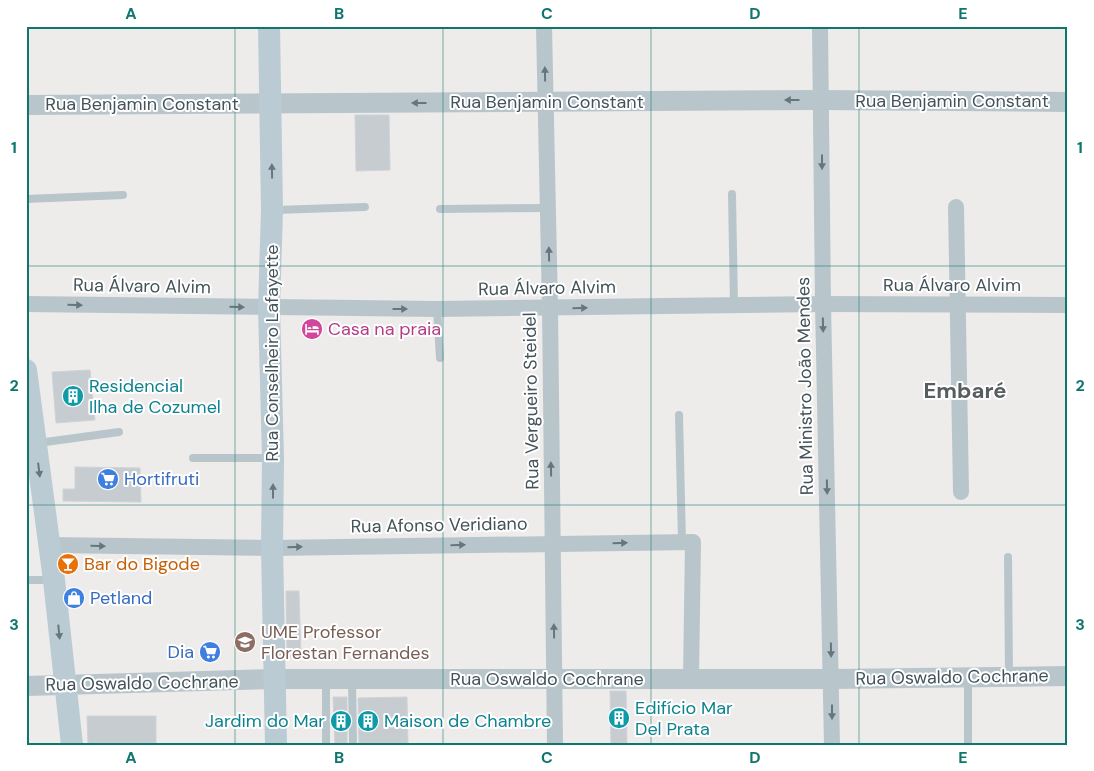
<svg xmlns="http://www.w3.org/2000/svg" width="1094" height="771" font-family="'DM Sans',sans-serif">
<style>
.building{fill:#c7ccd1;stroke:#cfd3d7}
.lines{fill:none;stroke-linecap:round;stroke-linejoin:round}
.service{stroke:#b8c6cc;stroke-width:8}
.minor{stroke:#b8c6cc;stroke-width:16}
.tertiary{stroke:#b8c6cc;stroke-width:20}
.secondary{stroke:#bacbd4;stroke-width:22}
.oneway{fill:#66767c}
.oneway2{fill:#67777e}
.grid{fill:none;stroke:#0f766e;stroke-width:1;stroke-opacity:0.55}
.labels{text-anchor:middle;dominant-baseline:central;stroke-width:4;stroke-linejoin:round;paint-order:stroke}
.street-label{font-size:18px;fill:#435359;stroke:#fff}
.hotel-label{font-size:18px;fill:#b23c85;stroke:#fff;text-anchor:start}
.culture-label{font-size:18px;fill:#0d838f;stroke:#fff;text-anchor:start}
.shop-label{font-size:18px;fill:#366cbe;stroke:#fff;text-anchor:start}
.food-label{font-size:18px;fill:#c56008;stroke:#fff;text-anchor:start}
.education-label{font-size:18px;fill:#785e54;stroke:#fff;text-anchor:start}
.district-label{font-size:22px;font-weight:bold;fill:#585d60;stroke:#fff}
.neatline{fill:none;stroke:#0f766e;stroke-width:2}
.grid-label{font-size:16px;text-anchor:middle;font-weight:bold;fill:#0f766e}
</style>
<rect width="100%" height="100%" fill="#eeebeb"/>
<g class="building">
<path d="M355,115H389L390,170L356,171Z"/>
<path d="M90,370L95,420L56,423L52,372Z"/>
<path d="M75,467L140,468L141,502L63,501V489H75Z"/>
<path d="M286,591H299L301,657H287Z"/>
<path d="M610,691H626L627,745H611Z"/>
<path d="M333,697H347V745H335Z"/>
<path d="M407,697L408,745H359L358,698Z"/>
<path d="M87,716H156V743L88,744Z"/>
</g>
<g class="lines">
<g class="service">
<path d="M732,194L734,305"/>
<path d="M26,199L123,195"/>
<path d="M440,209L548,208"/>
<path d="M275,210L365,207"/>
<path d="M437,309L440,358"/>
<path d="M679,415L682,542"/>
<path d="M38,443L119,432"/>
<path d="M193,458H271"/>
<path d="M1008,557L1009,675"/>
<path d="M26,580H52"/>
<path d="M352,680L353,745"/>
<path d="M326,745V679"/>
<path d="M968,745V679"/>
</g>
<g class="minor">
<path d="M544,26L550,308L555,745"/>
<path d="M820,26L823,304L832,745"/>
<path d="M956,207L961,492"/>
<path d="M26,304L437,309L823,304L1068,305"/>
<path d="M49,545L272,548L693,542L691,678"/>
</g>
<g class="tertiary">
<path d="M26,105L821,100L1068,102"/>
<path d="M26,686L275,679H832L1068,676"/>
</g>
<g class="secondary">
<path d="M269,26L272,210L269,308L273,458L272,548L276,745"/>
<path d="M26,370L54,580L72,745"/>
</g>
</g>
<defs><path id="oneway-solid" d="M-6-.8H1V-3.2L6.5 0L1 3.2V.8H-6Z" transform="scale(1.25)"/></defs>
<g class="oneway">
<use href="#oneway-solid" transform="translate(545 74) rotate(-91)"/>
<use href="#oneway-solid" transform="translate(792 100) rotate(180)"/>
<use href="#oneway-solid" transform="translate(419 103) rotate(180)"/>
<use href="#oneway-solid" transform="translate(822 162) rotate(90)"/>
<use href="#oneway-solid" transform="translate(549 254) rotate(-91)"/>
<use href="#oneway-solid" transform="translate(75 305) rotate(1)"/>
<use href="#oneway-solid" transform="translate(237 307) rotate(1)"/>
<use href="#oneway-solid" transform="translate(580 308) rotate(-1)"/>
<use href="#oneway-solid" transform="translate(400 309)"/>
<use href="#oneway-solid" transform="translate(823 325) rotate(89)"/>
<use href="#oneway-solid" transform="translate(551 469) rotate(-91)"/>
<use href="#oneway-solid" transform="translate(827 487) rotate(89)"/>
<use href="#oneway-solid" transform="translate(620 543) rotate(-1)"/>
<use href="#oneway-solid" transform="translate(458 545) rotate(-1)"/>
<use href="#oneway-solid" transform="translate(98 546) rotate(1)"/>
<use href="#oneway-solid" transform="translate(295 547) rotate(-1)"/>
<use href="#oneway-solid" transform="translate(554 631) rotate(-91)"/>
<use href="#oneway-solid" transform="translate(831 650) rotate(89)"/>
<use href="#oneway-solid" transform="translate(832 712) rotate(90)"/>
</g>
<g class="oneway2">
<use href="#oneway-solid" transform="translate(272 171) rotate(-91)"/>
<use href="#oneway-solid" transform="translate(39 470) rotate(83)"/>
<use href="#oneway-solid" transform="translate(273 491) rotate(-90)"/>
<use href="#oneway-solid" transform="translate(59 632) rotate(84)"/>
</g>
<path class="grid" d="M235,26V745M443,26V745M651,26V745M859,26V745M26,266H1068M26,505H1068"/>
<defs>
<g id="hotel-disc" transform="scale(1.125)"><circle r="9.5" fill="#d1479c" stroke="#fff"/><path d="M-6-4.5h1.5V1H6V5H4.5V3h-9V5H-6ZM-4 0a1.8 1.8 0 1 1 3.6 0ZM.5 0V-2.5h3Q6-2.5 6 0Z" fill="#fff"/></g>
<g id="building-disc" transform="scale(1.125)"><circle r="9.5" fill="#0f9aa8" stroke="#fff"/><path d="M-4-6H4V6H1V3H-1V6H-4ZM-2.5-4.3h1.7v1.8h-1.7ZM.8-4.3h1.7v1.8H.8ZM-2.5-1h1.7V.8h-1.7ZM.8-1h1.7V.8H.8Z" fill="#fff"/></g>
<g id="supermarket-disc" transform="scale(1.125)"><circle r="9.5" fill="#3f7fe0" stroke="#fff"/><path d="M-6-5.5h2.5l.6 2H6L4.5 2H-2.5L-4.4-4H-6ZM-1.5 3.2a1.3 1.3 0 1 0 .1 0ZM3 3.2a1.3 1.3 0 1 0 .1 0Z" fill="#fff"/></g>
<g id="bar-disc" transform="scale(1.125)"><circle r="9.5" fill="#e8710a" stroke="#fff"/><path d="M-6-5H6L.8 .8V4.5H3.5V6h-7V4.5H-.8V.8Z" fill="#fff"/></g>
<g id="shop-disc" transform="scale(1.125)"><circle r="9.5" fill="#3f7fe0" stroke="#fff"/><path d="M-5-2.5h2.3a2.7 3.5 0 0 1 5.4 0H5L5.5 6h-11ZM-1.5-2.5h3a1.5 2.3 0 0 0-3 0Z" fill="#fff"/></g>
<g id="school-disc" transform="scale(1.125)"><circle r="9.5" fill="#8d6e63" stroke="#fff"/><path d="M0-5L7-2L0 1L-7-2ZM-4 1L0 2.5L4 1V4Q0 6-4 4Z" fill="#fff"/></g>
</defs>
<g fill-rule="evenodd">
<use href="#hotel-disc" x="312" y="329"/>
<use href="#building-disc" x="73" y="396"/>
<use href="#supermarket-disc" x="108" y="479"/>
<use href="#bar-disc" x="68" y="564"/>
<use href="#shop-disc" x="74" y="598"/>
<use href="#school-disc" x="245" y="642"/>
<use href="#supermarket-disc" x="210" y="652"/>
<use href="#building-disc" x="619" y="718"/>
<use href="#building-disc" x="341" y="721"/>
<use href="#building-disc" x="368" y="721"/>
</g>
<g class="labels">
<g class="street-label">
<text x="952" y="101">Rua Benjamin Constant</text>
<text x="547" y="102">Rua Benjamin Constant</text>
<text x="142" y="104">Rua Benjamin Constant</text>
<text x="952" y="285">Rua Álvaro Alvim</text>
<text transform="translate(142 286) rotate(1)">Rua Álvaro Alvim</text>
<text transform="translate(547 288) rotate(-1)">Rua Álvaro Alvim</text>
<text transform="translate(272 353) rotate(-90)">Rua Conselheiro Lafayette</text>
<text transform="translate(805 386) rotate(-91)">Rua Ministro João Mendes</text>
<text transform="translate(531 401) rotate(-91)">Rua Vergueiro Steidel</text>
<text transform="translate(439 525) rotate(-1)">Rua Afonso Veridiano</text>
<text transform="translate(952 677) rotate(-1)">Rua Oswaldo Cochrane</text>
<text x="547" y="679">Rua Oswaldo Cochrane</text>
<text transform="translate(142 683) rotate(-1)">Rua Oswaldo Cochrane</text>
</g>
<g class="hotel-label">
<text x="328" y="329">Casa na praia</text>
</g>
<g class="culture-label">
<text x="89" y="386">Residencial<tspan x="89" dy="21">Ilha de Cozumel</tspan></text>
<text x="635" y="708">Edifício Mar<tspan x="635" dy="21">Del Prata</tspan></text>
<text x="325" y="721" text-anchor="end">Jardim do Mar</text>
<text x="384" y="721">Maison de Chambre</text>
</g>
<g class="shop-label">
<text x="124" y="479">Hortifruti</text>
<text x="90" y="598">Petland</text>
<text x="194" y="652" text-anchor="end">Dia</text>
</g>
<g class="food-label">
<text x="84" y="564">Bar do Bigode</text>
</g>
<g class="education-label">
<text x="261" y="632">UME Professor<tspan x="261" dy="21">Florestan Fernandes</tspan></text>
</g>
<g class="district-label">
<text x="965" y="390">Embaré</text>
</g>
</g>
<rect width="1094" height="771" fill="none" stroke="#ffffff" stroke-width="55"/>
<rect x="28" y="28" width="1038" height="716" class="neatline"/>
<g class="grid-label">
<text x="131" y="19">A</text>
<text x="339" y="19">B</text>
<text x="547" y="19">C</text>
<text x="755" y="19">D</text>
<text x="963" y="19">E</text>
<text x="14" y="153">1</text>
<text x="1080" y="153">1</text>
<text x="14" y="391">2</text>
<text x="1080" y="391">2</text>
<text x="14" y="630">3</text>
<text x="1080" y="630">3</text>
<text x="131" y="763">A</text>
<text x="339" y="763">B</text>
<text x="547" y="763">C</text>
<text x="755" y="763">D</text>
<text x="963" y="763">E</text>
</g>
</svg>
